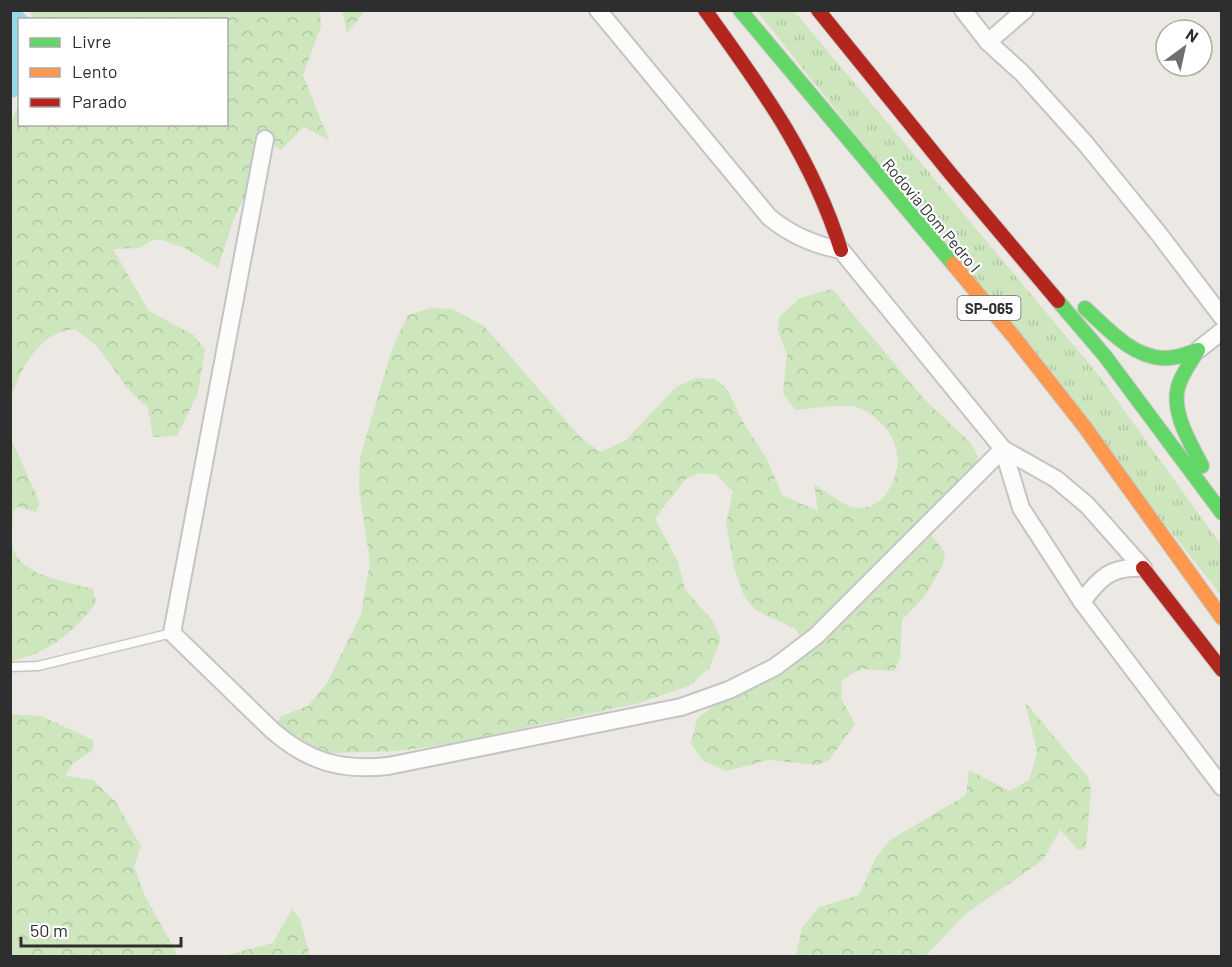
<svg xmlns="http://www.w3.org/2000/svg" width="1232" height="967" font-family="Barlow,sans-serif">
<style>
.grass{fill:url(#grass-tufts)}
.forest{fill:url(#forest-crowns)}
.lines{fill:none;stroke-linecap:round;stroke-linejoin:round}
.river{stroke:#99d6ec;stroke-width:39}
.lane-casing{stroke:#c5c4c5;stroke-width:11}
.street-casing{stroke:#c5c4c5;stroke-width:20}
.fast-casing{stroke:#c6c5c4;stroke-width:16}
.slow-casing{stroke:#c6c5c4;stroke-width:16}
.jam-casing{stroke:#c6c5c4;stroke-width:16}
.lane{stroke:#fcfcfb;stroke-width:8}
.street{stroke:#fcfcfb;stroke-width:16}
.fast{stroke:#63d668;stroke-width:14}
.slow{stroke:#ff974d;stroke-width:14}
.jam{stroke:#b3261e;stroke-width:14}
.labels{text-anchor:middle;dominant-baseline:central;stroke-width:4.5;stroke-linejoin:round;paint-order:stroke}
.shield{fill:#fff;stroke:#6d6d6d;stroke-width:1.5}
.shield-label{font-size:15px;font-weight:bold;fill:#2e2e2e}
.street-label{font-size:16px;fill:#2e2e2e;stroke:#fff}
</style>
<defs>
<pattern id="grass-tufts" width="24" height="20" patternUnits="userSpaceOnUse" patternTransform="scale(1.5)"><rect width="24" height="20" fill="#cee6be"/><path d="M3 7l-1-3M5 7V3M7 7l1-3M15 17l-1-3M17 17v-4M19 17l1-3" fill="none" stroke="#b1c6a4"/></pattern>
<pattern id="forest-crowns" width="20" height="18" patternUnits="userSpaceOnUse" patternTransform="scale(1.5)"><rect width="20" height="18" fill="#cee6be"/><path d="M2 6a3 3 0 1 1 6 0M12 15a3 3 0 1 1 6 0" fill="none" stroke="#b1c6a4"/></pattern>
</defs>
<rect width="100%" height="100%" fill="#ece8e4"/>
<path class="grass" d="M757,11H794L1101,378L1221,545V595Z"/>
<g class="forest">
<path d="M30,11H320L321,26L303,75L329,140L304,127L281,150L273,145L267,148L233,221L218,268L185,248L162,240H153L139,248L113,249L149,311L194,335L205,350L198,393L177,436L153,437L148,408L128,389L97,346L75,329C39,332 22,367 11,397L10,123L19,105L20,124H226V20H33Z"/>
<path d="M342,11V10L365,11L347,33Z"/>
<path d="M832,289L924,399L970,442L978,457L974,485L930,533L945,553L943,565L925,596L902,620L900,659L894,671L861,669L842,680L841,698L855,724L829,760L818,765L769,760L727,771L703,761L691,743L697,719L718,702L786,672L796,660L802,641L796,629L755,610L744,596L734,567L726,523L733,492L717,475L699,473L686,479L655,518L678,562L685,589L712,620L721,640L709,668L689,686L639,703L460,742L400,751L327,753L296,741L277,723L281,716L308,706L327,683L361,615L370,562L359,489L360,457L392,349L408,315L431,308L452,309L484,326L582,439L601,452L626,440L676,387L696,378L715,379L727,389L744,424L767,459L782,495L818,511L814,484C824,490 837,501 849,506C881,517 901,480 897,452C893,431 874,412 855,407C843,403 809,409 795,410L783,393L787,354L778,332L779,317L800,298Z"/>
<path d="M10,437L40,503L36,512L18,507L13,511C13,522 11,537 13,548C20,576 69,582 93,589L96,602C76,632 46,654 11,661Z"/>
<path d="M1025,702L1088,777L1091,790L1086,848L1078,850L1060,830L1043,860L964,915L926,956H796L802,928L819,907L859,895L876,857L890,840L966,795L969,770L1010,791L1029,780L1037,752Z"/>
<path d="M10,714L41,716L93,740V750L72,764L65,776L93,780L115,801L141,846L134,867L145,896L178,956H11Z"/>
<path d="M292,909L300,919L310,956H223L273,943Z"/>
</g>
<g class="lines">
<path class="river" d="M10,27L13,30L10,78"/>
<g class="lane-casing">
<path id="lane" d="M10,667L38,666L172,633"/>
</g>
<g class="street-casing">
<g id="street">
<path d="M598,10L769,217C791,235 813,245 841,250L1003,449L1056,479L1087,505L1143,568"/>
<path d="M963,10L988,42L1022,73L1085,143L1159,234L1222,317"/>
<path d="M988,42L1025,10"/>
<path d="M265,139L172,633L273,731C309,762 341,771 388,766L681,707L729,690L775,667L816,636L1003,449"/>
<path d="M1198,350L1222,331"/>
<path d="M1003,449L1021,508L1082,602L1222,787"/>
<path d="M1082,602C1099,578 1111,566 1143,568"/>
</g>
</g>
<g class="fast-casing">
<g id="fast">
<path d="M740,10L953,264"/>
<path d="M1058,301L1105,356L1222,513"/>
<path d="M1085,308C1107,328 1131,356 1162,358C1175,359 1186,354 1198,350"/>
<path d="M1198,350C1191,362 1182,373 1178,387C1171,413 1191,444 1202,466"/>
</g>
</g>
<g class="slow-casing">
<path id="slow" d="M953,264L1014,337L1084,426L1222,618"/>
</g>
<g class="jam-casing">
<g id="jam">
<path d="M705,10C762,89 811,155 841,250"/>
<path d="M818,10L950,173L1058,301"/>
<path d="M1143,568L1222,670"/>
</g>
</g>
<use href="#lane" class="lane"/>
<use href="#street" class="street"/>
<use href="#fast" class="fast"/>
<use href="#slow" class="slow"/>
<use href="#jam" class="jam"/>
</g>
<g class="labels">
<rect class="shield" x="957.5" y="296" width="63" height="24" rx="4.5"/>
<g class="shield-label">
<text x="989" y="308">SP-065</text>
</g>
<g class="street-label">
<text transform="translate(932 215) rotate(50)">Rodovia Dom Pedro I</text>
</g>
</g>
<rect width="1232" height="967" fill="none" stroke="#2e2e2e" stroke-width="24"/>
<rect x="18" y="18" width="210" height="108" fill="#ffffff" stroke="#ababab" stroke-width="1.5"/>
<rect x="30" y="38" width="30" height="9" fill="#63d668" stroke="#ababab" stroke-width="1.5"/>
<text x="72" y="48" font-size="18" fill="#2e2e2e">Livre</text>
<rect x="30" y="68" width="30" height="9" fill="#ff974d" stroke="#ababab" stroke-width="1.5"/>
<text x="72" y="78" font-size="18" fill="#2e2e2e">Lento</text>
<rect x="30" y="98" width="30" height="9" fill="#b3261e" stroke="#ababab" stroke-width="1.5"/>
<text x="72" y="108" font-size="18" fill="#2e2e2e">Parado</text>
<g transform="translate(1184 48) rotate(33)"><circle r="28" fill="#ffffff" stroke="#ababab" stroke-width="1.5"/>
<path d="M0-4.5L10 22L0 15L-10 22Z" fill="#706f6e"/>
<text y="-9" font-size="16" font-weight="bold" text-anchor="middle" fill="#2e2e2e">N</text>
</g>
<path d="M21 937v9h160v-9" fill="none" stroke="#2e2e2e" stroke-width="3"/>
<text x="30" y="937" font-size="18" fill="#2e2e2e" stroke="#ffffff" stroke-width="4.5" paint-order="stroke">50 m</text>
</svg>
